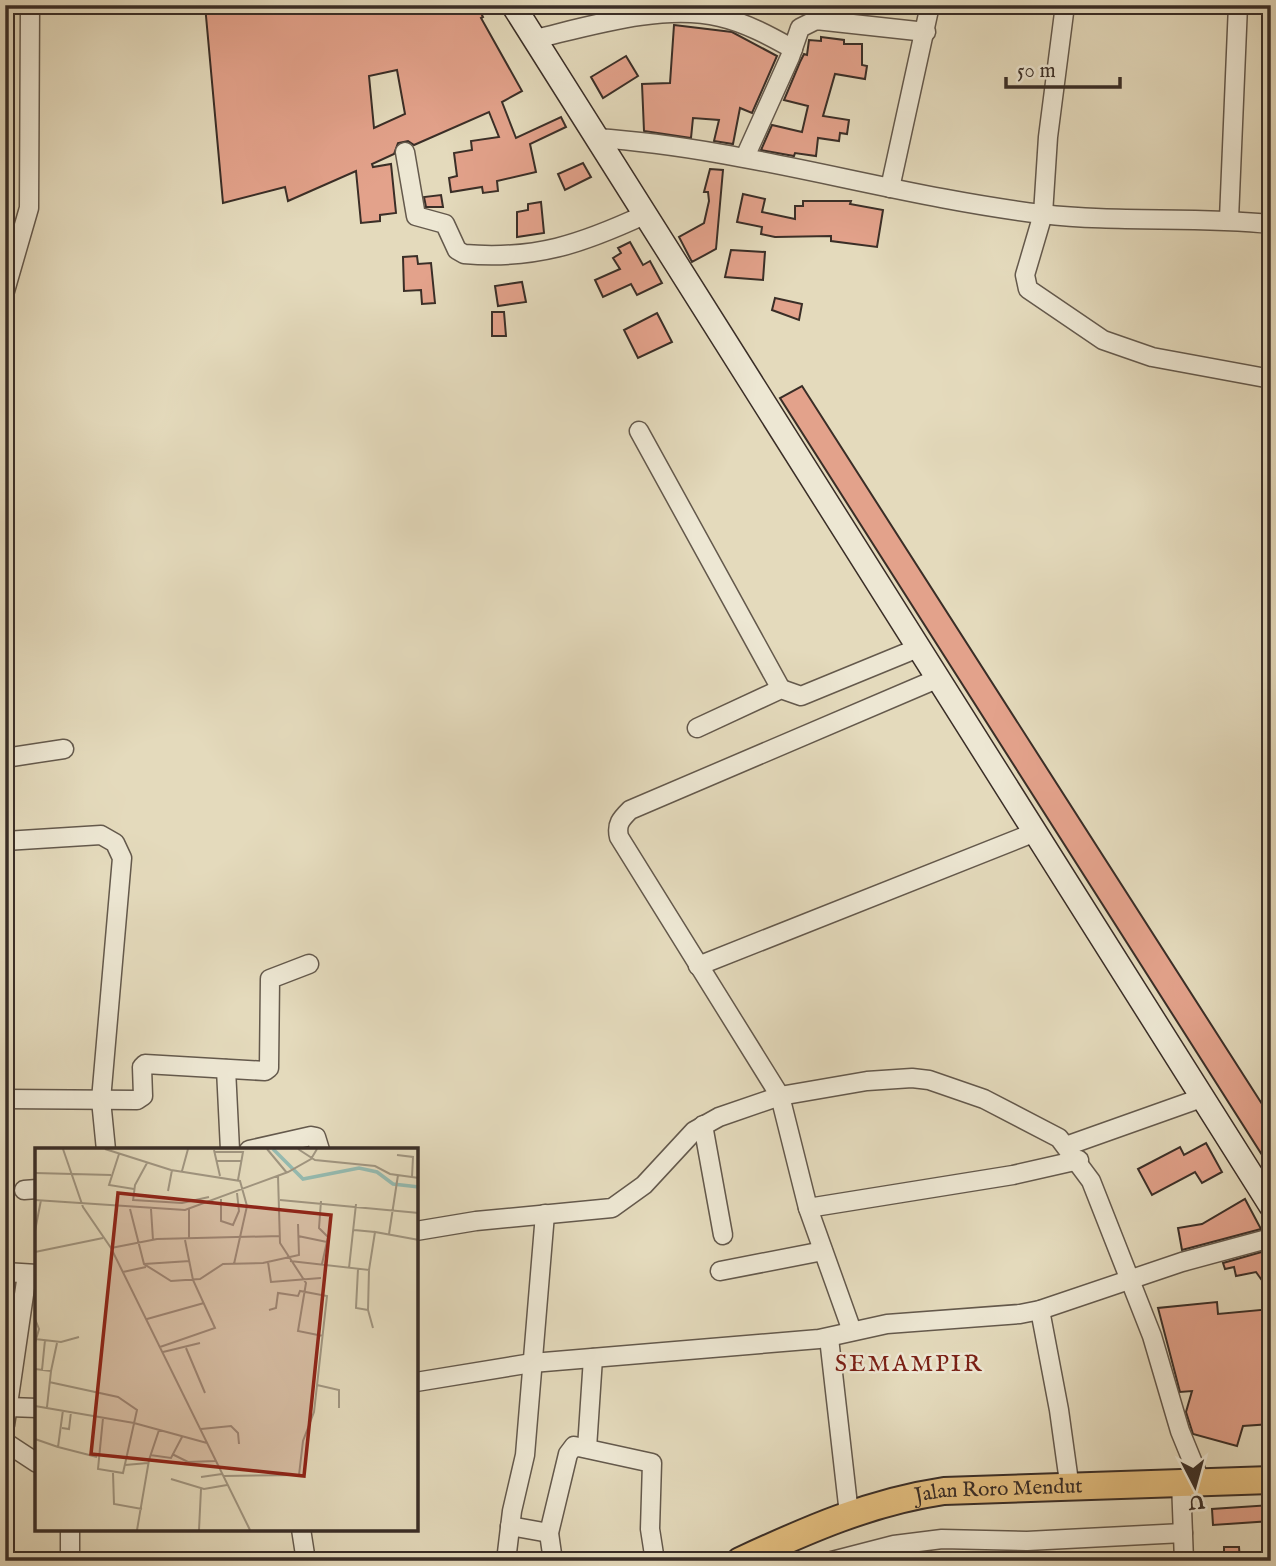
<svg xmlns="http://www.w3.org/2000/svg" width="1276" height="1566" font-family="'IM FELL English',serif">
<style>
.building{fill:#e3a28b;stroke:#3a2e27;stroke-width:2;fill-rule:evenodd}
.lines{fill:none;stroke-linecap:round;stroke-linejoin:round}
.minor-casing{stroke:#64594c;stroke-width:21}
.secondary-casing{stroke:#3a2e27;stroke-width:26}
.primary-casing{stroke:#3a2e27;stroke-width:30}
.minor{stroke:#ede7d3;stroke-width:18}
.secondary{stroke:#ede7d3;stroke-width:23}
.primary{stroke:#e2bd7e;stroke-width:26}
.labels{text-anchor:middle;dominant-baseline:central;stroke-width:5;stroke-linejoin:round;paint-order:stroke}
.street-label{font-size:21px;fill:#3a2e27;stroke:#ede7d3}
.quarter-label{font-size:24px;letter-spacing:2px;fill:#7a1f14;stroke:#ede7d3}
.inset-river{fill:none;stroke:#95bbb1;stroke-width:3.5}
.inset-road{fill:none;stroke:#a09580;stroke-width:2}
.view{fill:#8f2418;fill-opacity:0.15;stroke:#8f2418;stroke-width:3.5}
.inset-edge{fill:none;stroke:#3a2e27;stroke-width:3.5}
</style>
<rect width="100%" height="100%" fill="#e4dabc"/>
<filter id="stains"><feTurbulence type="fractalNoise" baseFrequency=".00286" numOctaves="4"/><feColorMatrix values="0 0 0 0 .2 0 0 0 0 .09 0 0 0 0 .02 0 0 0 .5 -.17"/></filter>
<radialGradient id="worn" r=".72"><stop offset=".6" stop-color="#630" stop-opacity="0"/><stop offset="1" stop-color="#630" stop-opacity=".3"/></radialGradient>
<g class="building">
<path d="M205,5H477L483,17L481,18L522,91L502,102L516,138L561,117L566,127L530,144L536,172L497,181L498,191L483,193L482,187L451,192L449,178L457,176L454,153L472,150L471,141L499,137L489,112L414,145L408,141L398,143L394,154L372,164L373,167L391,164L396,213L380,215V221L361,223L356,171L288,201L285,187L223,203ZM397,70L405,114L374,128L369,76Z"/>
<path d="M674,25L732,32L777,56L752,113L740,108L733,144L714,141L719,120L693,118L691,138L644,131L642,84L670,83Z"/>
<path d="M821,37L844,40V44H862V65L867,66L865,79L835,74L823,116L849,120L847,134L840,133L839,141L818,138L816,156L795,153L794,156L761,150L772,125L802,132L808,106L784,100L800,62L804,54L807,55L809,40L821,41Z"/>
<path d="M626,56L638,76L603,98L591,77Z"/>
<path d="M583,163L591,177L565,190L558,174Z"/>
<path d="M710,169L723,170L716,249L692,262L679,237L704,223L709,201L708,192H704Z"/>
<path d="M743,194L765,199L762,212L795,219V206H803V201H851L850,204L883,210L877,247L831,241V236L775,237L761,234L762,227L737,222Z"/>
<path d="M441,195L443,207H426L424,197Z"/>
<path d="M541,202L544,233L517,237V212L528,210V204Z"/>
<path d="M630,242L643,265L650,261L662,283L637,295L631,284L603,297L595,280L620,269L613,258L621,253L618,248Z"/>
<path d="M731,250L765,252L763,280L725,277Z"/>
<path d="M417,256L418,264L431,263L435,303L422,304L421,290L404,291L403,257Z"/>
<path d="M522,282L526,302L498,306L495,286Z"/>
<path d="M775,298L802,304L799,320L772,310Z"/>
<path d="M492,312H504L506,336H492Z"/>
<path d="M657,313L672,342L638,358L624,330Z"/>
<path d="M802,386L1271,1118V1169L780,398Z"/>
<path d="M1206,1143L1222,1172L1202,1183L1195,1172L1152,1195L1138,1169L1180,1147L1184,1155Z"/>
<path d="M1245,1199L1261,1229L1182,1250L1178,1228L1202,1224Z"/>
<path d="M1265,1251L1271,1293L1256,1272L1236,1276L1234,1267L1225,1269L1223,1263Z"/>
<path d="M1217,1302L1218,1314L1271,1309V1424L1243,1426L1237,1446L1193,1434L1186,1412L1192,1391L1180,1392L1158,1308Z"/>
<path d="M1271,1505V1521L1213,1525L1212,1509Z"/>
<path d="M1224,1547H1239L1240,1561H1224Z"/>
</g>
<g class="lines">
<g class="minor-casing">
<g id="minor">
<path d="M1065,5L1048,137L1043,214L1025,275L1028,289L1103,340L1152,357L1271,379"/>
<path d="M535,39C590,26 664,3 720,17C746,23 770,36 793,49"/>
<path d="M596,138C747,148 892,196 1042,214C1118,223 1195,216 1271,224"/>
<path d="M405,152L416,216L445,224L457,250L464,254C535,260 581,244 644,215"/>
<path d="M745,157L790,57L800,28L816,20L926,32"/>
<path d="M890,188L930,5"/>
<path d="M1229,219L1238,5"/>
<path d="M5,291L29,208L30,5"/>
<path d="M639,431L781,689"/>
<path d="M697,728L781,689L801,696L918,648"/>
<path d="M5,758L64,749"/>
<path d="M5,841L101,835L115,843L122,858L101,1100L106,1150"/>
<path d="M698,966L1033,833"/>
<path d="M226,1069L230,1150"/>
<path d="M5,1099L137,1100L143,1096L142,1067L145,1064L265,1071L269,1068L270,979L309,964"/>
<path d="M703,1125L723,1235"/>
<path d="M1066,1146L1204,1097"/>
<path d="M249,1150L311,1136L316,1137L320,1150"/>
<path d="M24,1190L37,1189"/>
<path d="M808,1208L1013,1175L1079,1160"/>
<path d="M416,1231L476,1221L612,1208L644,1185L694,1131L719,1117L780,1096L867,1081L912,1078L929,1080L984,1099L1059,1138L1091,1181L1152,1336L1180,1431L1200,1480"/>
<path d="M720,1271L823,1251"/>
<path d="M5,1272L37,1274"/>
<path d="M1040,1310L1059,1410L1070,1489"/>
<path d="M852,1331L808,1208L780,1096L619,837C616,824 621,819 630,810L939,678"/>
<path d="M829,1338L849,1514"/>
<path d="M416,1382L532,1363L819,1339L887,1324L1020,1314L1040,1310L1182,1262L1271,1238"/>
<path d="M9,1407L37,1408"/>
<path d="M5,1425L27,1274"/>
<path d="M5,1442L37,1463"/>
<path d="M587,1448L593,1358"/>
<path d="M1181,1482L1184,1561"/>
<path d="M510,1526L549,1533"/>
<path d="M70,1529V1561"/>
<path d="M301,1529L306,1561"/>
<path d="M506,1561L512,1511L525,1455L545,1214"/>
<path d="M553,1561L549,1533L568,1454L574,1446L652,1463L650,1529L655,1561"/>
<path d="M832,1561L894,1545L942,1539L1027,1541L1183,1533"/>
</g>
</g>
<g class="secondary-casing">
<path id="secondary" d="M513,5L1271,1206"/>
</g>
<g class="primary-casing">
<g id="primary">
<path id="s1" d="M740,1561C807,1530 870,1502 944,1491L1271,1480"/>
</g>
</g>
<use href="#minor" class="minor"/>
<use href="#secondary" class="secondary"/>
<use href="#primary" class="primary"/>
</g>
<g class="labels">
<g class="street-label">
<text stroke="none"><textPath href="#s1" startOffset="271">Jalan Roro Mendut</textPath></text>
</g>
<g class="quarter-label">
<text x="909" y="1364">SEMAMPIR</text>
</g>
</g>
<g transform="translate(35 1148)">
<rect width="383" height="383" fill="#e4dabc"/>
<path class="inset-river" d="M238,1L268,31L324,20L342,24L358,36L384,39"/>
<path class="inset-road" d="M28,1L48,59L76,100L215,382M70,1L136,22L205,33L212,58L199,116M232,1L252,25M263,1L280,12L340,18L355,26L384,30M179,2L185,28M180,4H208L203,32M84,6L74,37L99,41M362,7L378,9L377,29M182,13H207M147,23L153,1M0,25L76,27M243,28L245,95L271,135L263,183L288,188M133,43L137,22M186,51V73L198,77L204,63L202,45M0,52L150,62L253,24L276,11L282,1M98,52L147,55L174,49M245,52L384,65M98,53L100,37L112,15M286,53L284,80L293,89L287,116M95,61L109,116L136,133L165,131L188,116L228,115L264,107L263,76M116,61L118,92M154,61V91M319,82L340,84M0,83L6,52M354,86L363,27M263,88L292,94M76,100L122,91L245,88M0,104L68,90M255,113L334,122L340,84L384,92M233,114L236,134L286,130M109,116L155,113M314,120L321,56M323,121L321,160L333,162M334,122L333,162L338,180M88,124L111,119M0,171L4,181L0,195M112,171L169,155M0,191L26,194L44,189M125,199L180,180L158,132L150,92M151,200L170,245M128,204L165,195M0,221L16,223L12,259M7,222L10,192M16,223L22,195M14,234L83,249L102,262L88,325L63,321L68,270M282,237L304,242V260M0,258L99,275L172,295M28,262L23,299L62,309M27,280L34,281L36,264M166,281L196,278L203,285L204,296M0,291L23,299M137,306L153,314L180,313M115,307L136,310L147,289M90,317L113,315M78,325L79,356L107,361M189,328L264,327L268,293L279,264L292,148L265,143L263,148L243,145L241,160L234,162M166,329L187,326M136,331L169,341L192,337M102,382L114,312L124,282M164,382L166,341"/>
<path class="view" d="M83,45L296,67L269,328L56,306Z"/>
<rect width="383" height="383" class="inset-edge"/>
</g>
<rect width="1276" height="1566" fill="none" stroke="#e4dabc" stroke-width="28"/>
<rect x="7" y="7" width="1262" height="1552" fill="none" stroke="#3a2e27" stroke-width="3.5"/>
<rect x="14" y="14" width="1248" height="1538" fill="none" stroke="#3a2e27" stroke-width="2"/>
<g transform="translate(1195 1486) rotate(174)" stroke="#ede7d3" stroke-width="5" paint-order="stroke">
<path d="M0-5L12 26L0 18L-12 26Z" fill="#3a2e27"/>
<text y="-10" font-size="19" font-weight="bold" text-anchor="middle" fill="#3a2e27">U</text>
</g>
<path d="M1006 77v10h114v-10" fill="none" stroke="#3a2e27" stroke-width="3.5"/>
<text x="1017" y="77" font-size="21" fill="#3a2e27" stroke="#ede7d3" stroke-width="5" paint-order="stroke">50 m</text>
<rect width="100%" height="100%" filter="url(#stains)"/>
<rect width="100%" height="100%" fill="url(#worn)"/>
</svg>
